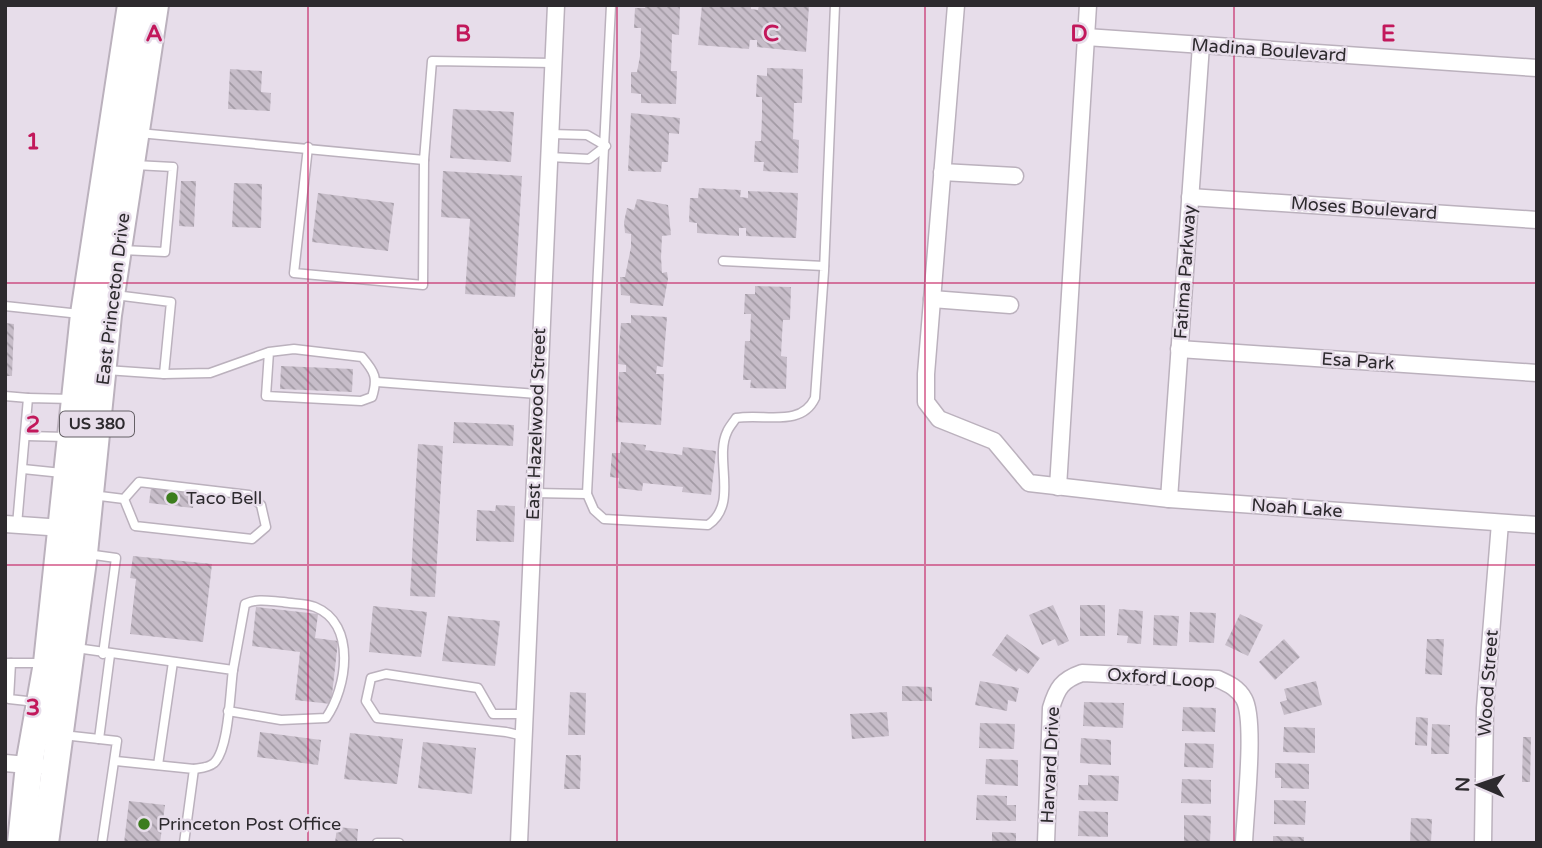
<svg xmlns="http://www.w3.org/2000/svg" width="1542" height="848" font-family="'Varela Round',sans-serif">
<style>
.building{fill:url(#building-back-hatch)}
.lines{fill:none;stroke-linecap:round;stroke-linejoin:round}
.service-casing{stroke:#bbb1bd;stroke-width:11}
.minor-casing{stroke:#bbb1bd;stroke-width:19}
.trunk-casing{stroke:#bbb1bd;stroke-width:30}
.service{stroke:#fff;stroke-width:8}
.minor{stroke:#fff;stroke-width:16}
.trunk{stroke:#fff;stroke-width:26}
.grid{fill:none;stroke:#c2185b;stroke-width:2;stroke-opacity:0.55}
.poi-dot{fill:#3c7d1d;stroke:#e7ddea;stroke-width:2.5}
.labels{text-anchor:middle;dominant-baseline:central;stroke-width:5;stroke-linejoin:round;paint-order:stroke}
.shield{fill:#e7ddea;stroke:#656066;stroke-width:2}
.shield-label{font-size:16px;font-weight:bold;fill:#2d2a2e}
.street-label{font-size:18px;fill:#2d2a2e;stroke:#e7ddea}
.poi-label{font-size:18px;fill:#2d2a2e;stroke:#e7ddea;text-anchor:start}
.grid-label{font-size:23px;text-anchor:middle;font-weight:bold;fill:#c2185b;stroke:#e7ddea;stroke-width:5;stroke-linejoin:round;paint-order:stroke}
</style>
<defs>
<pattern id="building-back-hatch" width="6" height="6" patternUnits="userSpaceOnUse" patternTransform="scale(1.75)"><rect width="6" height="6" fill="#c7bdc9"/><path d="M-1 5l2 2M0 0l6 6M5-1l2 2" fill="none" stroke="#a29aa4"/></pattern>
</defs>
<rect width="100%" height="100%" fill="#e7ddea"/>
<g class="building">
<path d="M645,5H680L679,35L672,34L671,71H677L676,104L641,103V94L631,93V72H637L640,56L641,28H634L635,8H645Z"/>
<path d="M702,5H751V9L758,10L759,5H809L806,52L757,47V40H750L749,49L698,45Z"/>
<path d="M767,68L803,69L802,103H794L793,139L799,140L798,173L763,171L764,162H754L755,141H761L762,115V97H756L757,75L767,76Z"/>
<path d="M230,69L262,71L261,92L271,93L270,111L228,109Z"/>
<path d="M453,109L514,112L511,162L450,158Z"/>
<path d="M631,113L680,118L679,134L669,133L668,162H662L661,172L628,171Z"/>
<path d="M443,171L522,176L515,297L465,294L470,219L441,217Z"/>
<path d="M181,181H196L194,227L179,226Z"/>
<path d="M234,183L262,184L261,228L232,227Z"/>
<path d="M699,188L741,190L740,197L748,198V191L798,193L796,238L746,236V228H739V236L697,233V223L689,222L690,198H698Z"/>
<path d="M318,193L394,203L388,251L312,242Z"/>
<path d="M637,199L668,205L671,235L662,236L661,257L662,273L667,272L668,279L663,306L630,303V296L621,295L620,277H625L631,247V234L625,233L624,222L627,208L634,210Z"/>
<path d="M755,286L791,287L790,320H783L782,335L781,356L787,357L786,389L750,388L751,380H743L745,341H750L751,314H744L745,294H755Z"/>
<path d="M631,315L667,317L663,367L657,366L656,374H664L661,425L616,422L619,372H626V365L618,364L621,323H631Z"/>
<path d="M5,323L14,324L12,376H5Z"/>
<path d="M281,366L353,369L352,392L280,389Z"/>
<path d="M454,422L514,425L513,446L453,443Z"/>
<path d="M621,442L646,445L645,450L682,455L683,447L716,451L711,495L682,492L683,487L643,483L642,491L618,488L619,478L610,477L612,453H620Z"/>
<path d="M418,444L443,446L435,597L410,596Z"/>
<path d="M151,488L195,493L193,508L149,503Z"/>
<path d="M496,505L515,506L514,542L476,541L477,510L495,511Z"/>
<path d="M133,556L212,564L203,642L130,634L136,579L130,578Z"/>
<path d="M1053,605L1069,641L1058,646L1055,639L1042,645L1029,615Z"/>
<rect x="1080" y="605" width="25" height="31"/>
<path d="M373,606L427,612L421,657L369,652Z"/>
<path d="M256,607L318,614L315,638L338,641L331,704L295,700L300,652L252,646Z"/>
<path d="M1119,609L1143,611L1141,644L1127,643L1128,636L1117,635Z"/>
<path d="M1190,612L1216,613L1214,643L1189,642Z"/>
<path d="M1240,614L1263,625L1248,656L1225,645Z"/>
<path d="M1154,615L1179,616L1177,646L1153,645Z"/>
<path d="M448,616L500,621L495,666L442,661Z"/>
<path d="M1007,634L1040,658L1028,674L1019,668L1016,672L992,655Z"/>
<path d="M1284,639L1300,657L1275,680L1259,662Z"/>
<path d="M1427,639H1444L1442,675L1425,674Z"/>
<path d="M980,681L1019,688L1016,702L1008,700L1007,711L975,705Z"/>
<path d="M1316,681L1322,705L1284,715L1280,702L1287,700L1284,689Z"/>
<path d="M902,686L932,687V701H902Z"/>
<path d="M570,692L586,693L585,735H568Z"/>
<path d="M1084,702L1124,703L1123,728L1083,726Z"/>
<path d="M1183,707L1216,708L1215,732L1182,731Z"/>
<path d="M887,712L889,736L852,739L850,714Z"/>
<path d="M1416,717L1428,718L1427,746L1415,745Z"/>
<path d="M980,723L1015,724L1014,749L979,748Z"/>
<path d="M1432,724L1450,725L1449,754H1431Z"/>
<path d="M1284,727L1315,728V753L1283,752Z"/>
<path d="M260,732L321,740L318,765L257,757Z"/>
<path d="M350,733L403,739L397,784L344,779Z"/>
<path d="M1523,737H1531L1530,782H1522Z"/>
<path d="M1081,738L1111,740V765L1080,763Z"/>
<path d="M423,742L476,748L472,794L418,788Z"/>
<path d="M1185,743L1214,744L1213,768L1184,767Z"/>
<path d="M566,755H581L580,789H564Z"/>
<path d="M986,759L1018,760V786L985,784Z"/>
<path d="M1275,763L1309,764V789L1281,788V778H1275Z"/>
<path d="M1088,775L1119,776L1118,801L1078,800L1079,785H1088Z"/>
<path d="M1182,779L1211,780V804L1181,803Z"/>
<path d="M977,795L1007,796V805H1016V821L976,820Z"/>
<path d="M1274,800L1306,801L1305,825L1274,824Z"/>
<path d="M129,801L165,805L160,843H124Z"/>
<path d="M1079,811L1108,812V837L1078,836Z"/>
<path d="M1184,815L1211,816L1210,842L1184,841Z"/>
<path d="M1411,818L1432,819L1431,843H1410Z"/>
<path d="M337,827L358,829L357,843H335Z"/>
<path d="M992,832L1016,833V843H992Z"/>
<path d="M1273,836L1304,837V843H1273Z"/>
</g>
<g class="lines">
<g class="service-casing">
<g id="service">
<path d="M611,5L587,494L594,510L604,519L708,525C739,504 714,459 727,432C729,427 733,423 736,418C764,413 801,428 815,398L824,271L835,5"/>
<path d="M139,133L424,160L432,61L553,63"/>
<path d="M308,147L294,273L423,285L424,160"/>
<path d="M549,157L589,159L606,146L587,135L550,134"/>
<path d="M122,250L165,252L173,167L135,165"/>
<path d="M723,261L824,266"/>
<path d="M5,306L80,314"/>
<path d="M106,370L164,374L171,302L115,295"/>
<path d="M164,374L210,373L269,352L294,349L362,357C375,372 378,378 372,397L361,401L266,396L269,352"/>
<path d="M377,382L537,394"/>
<path d="M5,396L28,398"/>
<path d="M27,436L66,437"/>
<path d="M23,469L62,473"/>
<path d="M534,493L587,494"/>
<path d="M92,495L124,499L135,526L252,539L266,527L261,505L249,495L139,482L124,499"/>
<path d="M17,525L28,398L73,399"/>
<path d="M87,554L116,558L103,654"/>
<path d="M76,648L233,670C230,691 229,749 214,763C208,768 201,768 194,769"/>
<path d="M5,663H44"/>
<path d="M11,663L9,699L36,702"/>
<path d="M228,711L281,720L326,718C347,688 357,624 315,607C306,603 293,604 283,602C269,601 258,598 245,604L233,670"/>
<path d="M63,735L117,741L102,843"/>
<path d="M523,736L506,732L377,718L366,701L371,678L386,674L478,688L493,714H524"/>
<path d="M99,739L110,655"/>
<path d="M116,761L194,769L184,843"/>
<path d="M158,765L173,662"/>
<path d="M377,843H399"/>
</g>
</g>
<g class="minor-casing">
<g id="minor">
<path d="M956,5L926,374V402L939,419L994,441L1029,483L1169,499L1537,525"/>
<path d="M1086,37L1537,68"/>
<path d="M942,172L1015,176"/>
<path d="M1190,197L1537,220"/>
<path d="M932,299L1010,305"/>
<path d="M1179,349L1537,373"/>
<path d="M1058,487L1088,5"/>
<path d="M1169,499L1201,45"/>
<path d="M5,524L63,528"/>
<path d="M5,763L38,766"/>
<path d="M519,843L556,5"/>
<path d="M1046,843L1051,708C1057,688 1062,680 1082,673L1218,679C1229,684 1238,688 1244,699C1256,720 1245,814 1244,843"/>
<path d="M1483,843L1485,708L1500,523"/>
</g>
</g>
<g class="trunk-casing">
<g id="trunk">
<path d="M21,843L29,765L47,663L84,314L131,5"/>
<path d="M45,843L84,553L108,315L155,5"/>
</g>
</g>
<use href="#service" class="service"/>
<use href="#minor" class="minor"/>
<use href="#trunk" class="trunk"/>
</g>
<path class="grid" d="M308,5V843M617,5V843M925,5V843M1234,5V843M5,283H1537M5,565H1537"/>
<g class="poi-dot">
<circle cx="172" cy="498" r="7"/>
<circle cx="144" cy="824" r="7"/>
</g>
<g class="labels">
<rect class="shield" x="60" y="411.5" width="74" height="25" rx="5"/>
<g class="shield-label">
<text x="97" y="424">US 380</text>
</g>
<g class="street-label">
<text transform="translate(1269 50) rotate(4)">Madina Boulevard</text>
<text transform="translate(1364 208) rotate(4)">Moses Boulevard</text>
<text transform="translate(1185 272) rotate(-86)">Fatima Parkway</text>
<text transform="translate(113 299) rotate(-83)">East Princeton Drive</text>
<text transform="translate(1358 361) rotate(4)">Esa Park</text>
<text transform="translate(536 424) rotate(-88)">East Hazelwood Street</text>
<text transform="translate(1297 508) rotate(4)">Noah Lake</text>
<text transform="translate(1161 678) rotate(4)">Oxford Loop</text>
<text transform="translate(1488 683) rotate(-86)">Wood Street</text>
<text transform="translate(1050 765) rotate(-87)">Harvard Drive</text>
</g>
<g class="poi-label">
<text x="186" y="498">Taco Bell</text>
<text x="158" y="824">Princeton Post Office</text>
</g>
</g>
<g class="grid-label">
<text x="154" y="41">A</text>
<text x="463" y="41">B</text>
<text x="771" y="41">C</text>
<text x="1079" y="41">D</text>
<text x="1388" y="41">E</text>
<text x="33" y="149">1</text>
<text x="33" y="432">2</text>
<text x="33" y="715">3</text>
</g>
<rect width="1542" height="848" fill="none" stroke="#2d2a2e" stroke-width="14"/>
<g transform="translate(1479 785) rotate(272)" stroke="#e7ddea" stroke-width="5" paint-order="stroke">
<path d="M0-5L12 26L0 18L-12 26Z" fill="#2d2a2e"/>
<text y="-10" font-size="19" font-weight="bold" text-anchor="middle" fill="#2d2a2e">N</text>
</g>
</svg>
